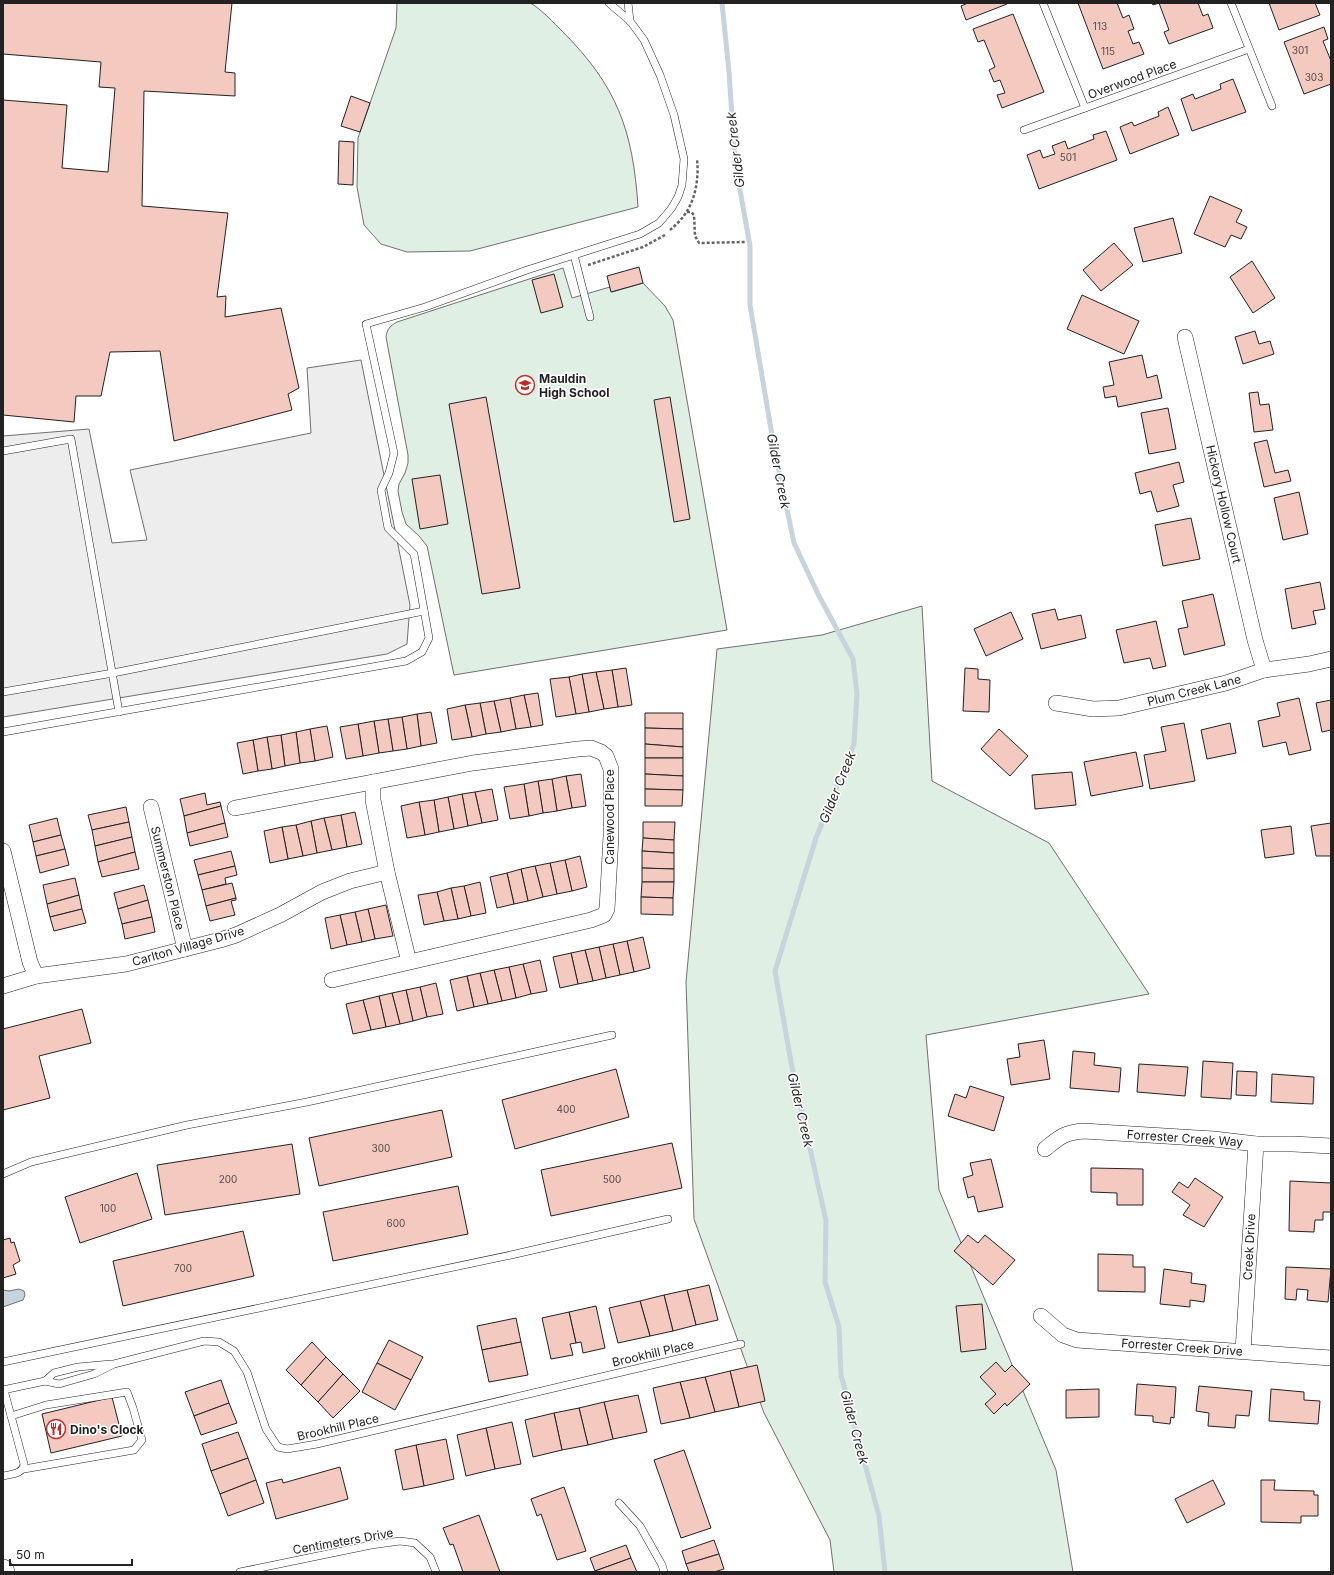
<svg xmlns="http://www.w3.org/2000/svg" width="1334" height="1575" font-family="Inter,sans-serif">
<style>
.green{fill:#e0efe3;stroke:#6f6f6f}
.parking{fill:#ededed;stroke:#6f6f6f}
.water{fill:#c7d3dd;stroke:#6f6f6f}
.lines{fill:none;stroke-linecap:round;stroke-linejoin:round}
.stream{stroke:#c7d3dd;stroke-width:5}
.building{fill:#f3c9c0;stroke:#222}
.lane-casing{stroke:#222;stroke-width:8}
.street-casing{stroke:#222;stroke-width:16}
.secondary-casing{stroke:#222;stroke-width:22}
.path{stroke:#646464;stroke-width:2.5;stroke-dasharray:3 2;stroke-linecap:butt}
.lane{stroke:#fff;stroke-width:7}
.street{stroke:#fff;stroke-width:15}
.secondary{stroke:#fff;stroke-width:21}
.labels{text-anchor:middle;dominant-baseline:central;stroke-width:3;stroke-linejoin:round;paint-order:stroke}
.number-label{font-size:10px;fill:#564c4a}
.street-label{font-size:12px;fill:#222;stroke:#fff}
.poi-label{font-size:12px;font-weight:bold;fill:#222;stroke:#fff;text-anchor:start}
.water-label{font-size:13px;font-style:italic;fill:#222;stroke:#fff}
</style>
<rect width="100%" height="100%" fill="#fff"/>
<g class="green">
<path d="M397,3C430,3 464,3 497,3C505,3 523,1 530,3C539,7 555,24 562,31C617,86 633,130 638,207L470,251L407,252L381,244L364,225L357,187L358,138L396,28Z"/>
<path d="M563,268L572,298L610,287L612,292L643,283L665,306L673,320L727,630L454,675L427,546L419,536L406,524L402,512L398,491L399,484L405,473L408,463V455L386,337C387,329 390,326 397,322Z"/>
<path d="M922,606L932,781L1049,843L1149,994L926,1035L939,1190L1056,1470L1073,1572H834L830,1540L764,1413L694,1219L686,982L717,649L822,635Z"/>
</g>
<path class="parking" d="M361,360L410,605L407,644L387,654L3,717V436L89,429L112,543L147,540L130,470L311,433L307,368Z"/>
<path class="water" d="M19,1289L24,1291L25,1295L23,1300L3,1307V1290L9,1291Z"/>
<g class="lines">
<path class="stream" d="M722,3L729,72L735,162L750,246V305L774,447L794,543L818,594L853,659L857,694L854,744L816,838L775,971L791,1062L826,1221L825,1282L839,1327L841,1375L879,1516L885,1572"/>
</g>
<g class="building">
<path d="M3,3H232L225,72L235,73V96L144,91L142,206L228,213L217,297L226,296L225,317L281,308L299,388L288,394L292,410L174,441L160,351L110,352L101,396H76L74,422L3,415V100L67,105L62,168L108,172L115,88L99,87L101,62L3,54Z"/>
<path d="M968,3H1007V4L966,20L961,6Z"/>
<path d="M1078,3H1117L1123,18L1129,15L1134,29L1128,31L1133,44L1139,42L1144,54L1103,69Z"/>
<path d="M1152,3H1198L1203,16L1208,14L1213,28L1169,44L1164,32L1169,30L1159,3L1153,5Z"/>
<path d="M1269,3H1315L1320,15L1279,30Z"/>
<path d="M1013,14L1044,92L1002,108L997,95L1005,93L1000,80L994,82L989,70L995,67L984,40L978,42L973,29Z"/>
<path d="M1324,27L1328,39L1323,41L1331,61V84L1304,94L1284,42Z"/>
<path d="M1233,79L1246,112L1192,131L1181,99L1193,94L1195,99L1221,89L1220,84Z"/>
<path d="M351,96L370,103L360,132L341,126Z"/>
<path d="M1168,107L1179,135L1130,154L1120,127L1132,122L1134,126L1159,116L1158,112Z"/>
<path d="M1106,131L1117,160L1039,189L1027,155L1040,150L1043,158L1055,154L1052,146L1065,141L1068,149L1094,139L1093,135Z"/>
<path d="M339,141L354,142L353,185L338,184Z"/>
<path d="M1210,196L1242,210L1236,222L1247,227L1241,239L1231,235L1225,247L1194,234Z"/>
<path d="M1173,218L1182,253L1143,262L1134,228Z"/>
<path d="M1114,243L1133,265L1101,291L1083,270Z"/>
<path d="M1252,261L1275,298L1253,313L1230,277Z"/>
<path d="M639,267L643,283L611,292L607,276Z"/>
<path d="M554,274L563,307L541,313L532,280Z"/>
<path d="M1082,295L1139,321L1124,354L1067,329Z"/>
<path d="M1255,331L1259,344L1270,341L1274,354L1243,364L1235,337Z"/>
<path d="M1142,355L1147,378L1157,375L1162,398L1118,407L1116,396L1105,398L1103,387L1114,385L1109,362Z"/>
<path d="M1258,392L1260,405L1269,404L1273,430L1254,432L1249,393Z"/>
<path d="M486,397L520,588L482,594L449,404Z"/>
<path d="M670,397L690,519L674,522L654,400Z"/>
<path d="M1168,408L1176,449L1149,454L1141,413Z"/>
<path d="M1267,440L1275,473L1288,470L1291,481L1264,487L1254,443Z"/>
<path d="M1179,462L1184,482L1173,485L1179,506L1157,512L1151,491L1140,494L1135,473Z"/>
<path d="M440,475L448,524L420,529L412,479Z"/>
<path d="M1299,492L1308,534L1283,540L1274,498Z"/>
<path d="M1191,518L1200,559L1163,566L1155,525Z"/>
<path d="M1320,582L1325,609L1313,611L1316,624L1292,629L1285,589Z"/>
<path d="M1213,594L1225,645L1184,655L1178,629L1188,627L1182,601Z"/>
<path d="M1055,609L1058,620L1081,615L1086,638L1041,649L1032,614Z"/>
<path d="M1011,612L1023,639L986,656L974,629Z"/>
<path d="M1156,621L1166,666L1153,669L1150,658L1124,663L1116,630Z"/>
<path d="M626,668L632,705L618,707L612,670Z"/>
<path d="M965,668L978,669V679L990,680L989,712L963,711Z"/>
<path d="M612,670L618,707L604,709L596,672Z"/>
<path d="M596,672L604,709L589,712L582,674Z"/>
<path d="M582,674L589,712L576,714L569,677Z"/>
<path d="M569,677L576,714L556,717L550,679Z"/>
<path d="M538,693L543,725L531,727L524,695Z"/>
<path d="M524,695L531,727L516,729L510,698Z"/>
<path d="M510,698L516,729L501,732L494,701Z"/>
<path d="M1299,698L1311,750L1289,755L1286,742L1263,747L1258,721L1280,716L1277,703Z"/>
<path d="M1331,700V730L1322,732L1316,703Z"/>
<path d="M494,701L501,732L486,734L480,703Z"/>
<path d="M480,703L486,734L472,737L465,705Z"/>
<path d="M465,705L472,737L452,740L447,709Z"/>
<path d="M431,712L437,743L421,746L417,714Z"/>
<path d="M645,713H683V729L645,728Z"/>
<path d="M417,714L421,746L407,749L402,717Z"/>
<path d="M402,717L407,749L393,751L388,719Z"/>
<path d="M388,719L393,751L379,753L374,721Z"/>
<path d="M374,721L379,753L363,756L358,724Z"/>
<path d="M1184,723L1195,781L1150,789L1144,755L1166,751L1161,727Z"/>
<path d="M1230,723L1236,753L1207,759L1201,730Z"/>
<path d="M358,724L363,756L346,759L340,727Z"/>
<path d="M327,726L333,757L315,761L310,729Z"/>
<path d="M645,728L683,729V747L645,744Z"/>
<path d="M310,729L315,761L300,763L296,732Z"/>
<path d="M999,729L1028,756L1010,776L981,749Z"/>
<path d="M296,732L300,763L285,766L281,735Z"/>
<path d="M281,735L285,766L272,769L267,737Z"/>
<path d="M267,737L272,769L258,771L253,740Z"/>
<path d="M253,740L258,771L243,774L237,743Z"/>
<path d="M645,744L683,747V758H645Z"/>
<path d="M1136,752L1143,786L1091,796L1084,762Z"/>
<path d="M645,758H683V776L645,774Z"/>
<path d="M1072,772L1076,805L1035,809L1032,775Z"/>
<path d="M581,774L586,806L572,808L566,776Z"/>
<path d="M645,774L683,776V790L645,789Z"/>
<path d="M566,776L572,808L557,811L552,779Z"/>
<path d="M552,779L557,811L543,813L538,781Z"/>
<path d="M538,781L543,813L529,816L524,784Z"/>
<path d="M524,784L529,816L510,819L504,787Z"/>
<path d="M492,789L498,820L482,823L475,792Z"/>
<path d="M645,789L683,790L682,806H645Z"/>
<path d="M475,792L482,823L468,826L462,794Z"/>
<path d="M205,793L207,805L220,802L221,806L184,816L180,799Z"/>
<path d="M462,794L468,826L454,829L448,797Z"/>
<path d="M448,797L454,829L439,832L434,800Z"/>
<path d="M434,800L439,832L425,835L419,802Z"/>
<path d="M419,802L425,835L407,838L401,806Z"/>
<path d="M221,806L225,823L187,833L184,816Z"/>
<path d="M126,807L129,822L92,830L88,815Z"/>
<path d="M355,812L362,844L347,847L341,815Z"/>
<path d="M341,815L347,847L332,850L324,818Z"/>
<path d="M57,818L61,835L33,842L29,825Z"/>
<path d="M324,818L332,850L317,853L311,821Z"/>
<path d="M311,821L317,853L303,856L296,825Z"/>
<path d="M129,822L132,837L95,846L92,830Z"/>
<path d="M643,822H675L674,840L643,838Z"/>
<path d="M225,823L228,837L190,846L187,833Z"/>
<path d="M1331,823V856H1316L1311,826Z"/>
<path d="M296,825L303,856L288,859L282,827Z"/>
<path d="M1291,826L1294,854L1265,858L1261,830Z"/>
<path d="M282,827L288,859L270,863L264,831Z"/>
<path d="M61,835L65,849L36,856L33,842Z"/>
<path d="M132,837L135,852L98,862L95,846Z"/>
<path d="M643,838L674,840V853L642,851Z"/>
<path d="M65,849L69,865L40,873L36,856Z"/>
<path d="M231,851L235,866L198,875L194,860Z"/>
<path d="M642,851L674,853V869L642,868Z"/>
<path d="M135,852L139,869L102,877L98,862Z"/>
<path d="M580,856L587,887L572,891L565,860Z"/>
<path d="M565,860L572,891L557,894L550,863Z"/>
<path d="M550,863L557,894L543,897L535,866Z"/>
<path d="M235,866L237,875L225,878L226,884L202,890L198,875Z"/>
<path d="M535,866L543,897L528,901L521,869Z"/>
<path d="M642,868L674,869V882H642Z"/>
<path d="M521,869L528,901L514,904L507,873Z"/>
<path d="M507,873L514,904L497,908L490,877Z"/>
<path d="M75,878L79,895L47,904L43,885Z"/>
<path d="M480,882L486,913L471,916L464,886Z"/>
<path d="M642,882H674L673,898L641,897Z"/>
<path d="M232,883L236,898L206,906L202,890Z"/>
<path d="M144,885L148,900L118,909L114,893Z"/>
<path d="M464,886L471,916L458,919L451,888Z"/>
<path d="M451,888L458,919L444,921L437,892Z"/>
<path d="M437,892L444,921L424,925L418,895Z"/>
<path d="M79,895L82,909L50,917L47,904Z"/>
<path d="M641,897L673,898V915L641,914Z"/>
<path d="M236,898V900L231,901L235,915L210,921L206,906Z"/>
<path d="M148,900L152,917L122,924L118,909Z"/>
<path d="M386,905L393,936L375,939L368,909Z"/>
<path d="M82,909L86,923L54,931L50,917Z"/>
<path d="M368,909L375,939L362,942L355,912Z"/>
<path d="M355,912L362,942L347,945L340,915Z"/>
<path d="M340,915L347,945L331,949L325,918Z"/>
<path d="M152,917L155,932L125,939L122,924Z"/>
<path d="M643,937L650,968L634,972L627,941Z"/>
<path d="M627,941L634,972L620,975L613,944Z"/>
<path d="M613,944L620,975L606,978L599,947Z"/>
<path d="M599,947L606,978L593,981L585,950Z"/>
<path d="M585,950L593,981L578,984L571,953Z"/>
<path d="M571,953L578,984L560,988L553,957Z"/>
<path d="M540,960L547,991L531,994L523,964Z"/>
<path d="M523,964L531,994L516,998L509,967Z"/>
<path d="M509,967L516,998L502,1001L494,970Z"/>
<path d="M494,970L502,1001L488,1004L480,973Z"/>
<path d="M480,973L488,1004L474,1007L467,976Z"/>
<path d="M467,976L474,1007L457,1011L450,980Z"/>
<path d="M436,983L443,1014L427,1017L420,987Z"/>
<path d="M420,987L427,1017L413,1021L406,990Z"/>
<path d="M406,990L413,1021L400,1024L392,993Z"/>
<path d="M392,993L400,1024L386,1027L379,996Z"/>
<path d="M379,996L386,1027L371,1030L363,1000Z"/>
<path d="M363,1000L371,1030L353,1034L346,1004Z"/>
<path d="M82,1009L91,1043L39,1056L50,1098L3,1110V1029Z"/>
<path d="M1044,1040L1050,1079L1011,1085L1007,1059L1020,1057L1018,1044Z"/>
<path d="M1073,1051L1095,1053L1094,1065L1121,1068L1119,1092L1070,1088Z"/>
<path d="M1203,1061L1233,1063L1231,1099L1201,1097Z"/>
<path d="M1139,1064L1188,1067L1185,1096L1137,1092Z"/>
<path d="M616,1069L629,1117L515,1149L502,1100Z"/>
<path d="M1237,1071L1257,1072L1256,1096L1236,1095Z"/>
<path d="M1272,1074L1314,1077L1313,1104L1271,1102Z"/>
<path d="M970,1086L1004,1097L994,1131L948,1116L955,1094L966,1098Z"/>
<path d="M442,1110L452,1157L319,1186L309,1138Z"/>
<path d="M672,1143L682,1188L551,1216L541,1170Z"/>
<path d="M292,1144L300,1194L165,1215L157,1165Z"/>
<path d="M991,1159L1003,1207L978,1212L974,1196L968,1198L963,1178L973,1175L970,1163Z"/>
<path d="M1091,1168L1143,1169V1205H1117V1193L1091,1192Z"/>
<path d="M137,1173L152,1219L80,1243L65,1197Z"/>
<path d="M1195,1178L1223,1197L1204,1227L1183,1215L1190,1205L1172,1192L1179,1182L1188,1188Z"/>
<path d="M1290,1181L1331,1183V1212H1323V1220H1315L1314,1232L1289,1231Z"/>
<path d="M458,1186L468,1234L333,1261L323,1212Z"/>
<path d="M243,1231L254,1276L123,1306L113,1261Z"/>
<path d="M968,1235L978,1243L985,1235L1015,1260L993,1285L954,1251Z"/>
<path d="M10,1238L11,1243L14,1242L20,1261L13,1265L16,1274L3,1278V1240Z"/>
<path d="M1098,1254L1133,1255V1267H1145V1292L1098,1291Z"/>
<path d="M1286,1267L1331,1269L1328,1302L1307,1300L1308,1290L1297,1289L1296,1300L1285,1299Z"/>
<path d="M1164,1269L1192,1273L1191,1283L1206,1285L1204,1302L1190,1300V1307L1160,1304Z"/>
<path d="M709,1285L718,1320L696,1325L687,1290Z"/>
<path d="M687,1290L696,1325L673,1331L664,1295Z"/>
<path d="M664,1295L673,1331L650,1336L640,1301Z"/>
<path d="M640,1301L650,1336L618,1343L609,1308Z"/>
<path d="M982,1304L986,1349L961,1352L956,1306Z"/>
<path d="M596,1306L605,1348L583,1353L581,1342L576,1343L569,1312Z"/>
<path d="M569,1312L576,1343L570,1344L573,1355L551,1359L542,1318Z"/>
<path d="M516,1318L521,1342L482,1350L477,1326Z"/>
<path d="M389,1340L423,1357L411,1380L377,1363Z"/>
<path d="M312,1342L326,1357L301,1385L286,1370Z"/>
<path d="M521,1342L528,1375L489,1382L482,1350Z"/>
<path d="M326,1357L343,1374L318,1402L301,1385Z"/>
<path d="M996,1362L1005,1372L1012,1365L1030,1384L1007,1406L1005,1403L994,1414L985,1404L996,1394L980,1377Z"/>
<path d="M377,1363L411,1380L395,1410L362,1392Z"/>
<path d="M757,1365L765,1401L739,1407L730,1371Z"/>
<path d="M730,1371L739,1407L715,1412L705,1377Z"/>
<path d="M343,1374L360,1391L333,1418L318,1402Z"/>
<path d="M705,1377L715,1412L690,1418L680,1382Z"/>
<path d="M221,1380L229,1403L194,1416L185,1392Z"/>
<path d="M680,1382L690,1418L661,1424L653,1388Z"/>
<path d="M1137,1384L1176,1387L1174,1418L1171,1417L1170,1424L1153,1422V1416L1135,1415Z"/>
<path d="M1199,1386L1252,1391L1249,1416L1236,1415L1235,1428L1208,1426L1209,1413L1196,1411Z"/>
<path d="M1099,1389V1417L1066,1418V1390Z"/>
<path d="M1271,1389L1304,1392V1400L1320,1401L1318,1424L1269,1421Z"/>
<path d="M638,1395L647,1432L613,1439L604,1402Z"/>
<path d="M112,1397L122,1436L51,1453L42,1414Z"/>
<path d="M604,1402L613,1439L588,1445L579,1408Z"/>
<path d="M229,1403L237,1423L201,1435L194,1416Z"/>
<path d="M579,1408L588,1445L562,1450L554,1413Z"/>
<path d="M554,1413L562,1450L533,1457L525,1420Z"/>
<path d="M512,1422L521,1464L495,1469L486,1428Z"/>
<path d="M486,1428L495,1469L466,1476L457,1435Z"/>
<path d="M238,1432L248,1458L211,1471L202,1444Z"/>
<path d="M446,1439L454,1479L424,1486L416,1445Z"/>
<path d="M416,1445L424,1486L403,1490L395,1450Z"/>
<path d="M684,1450L711,1528L681,1538L654,1460Z"/>
<path d="M248,1458L256,1480L220,1494L211,1471Z"/>
<path d="M340,1467L348,1499L276,1519L266,1483L282,1479L283,1483Z"/>
<path d="M256,1480L264,1503L228,1516L220,1494Z"/>
<path d="M1213,1480L1225,1504L1187,1523L1175,1499Z"/>
<path d="M1261,1480H1275L1274,1490L1314,1491V1495H1318V1516H1301V1523L1261,1522Z"/>
<path d="M564,1487L586,1551L557,1560L541,1514L537,1516L531,1499Z"/>
<path d="M479,1515L500,1572H463L453,1544L450,1545L443,1528Z"/>
<path d="M714,1540L719,1554L686,1564L682,1551Z"/>
<path d="M626,1545L631,1558L595,1571L590,1558Z"/>
<path d="M719,1554L724,1569L714,1572H689L686,1564Z"/>
<path d="M631,1558L637,1572H595V1571Z"/>
</g>
<g class="lines">
<g class="lane-casing">
<g id="lane">
<path d="M628,3L630,21"/>
<path d="M1043,3L1085,108"/>
<path d="M1231,3L1272,106"/>
<path d="M1024,130L1249,49"/>
<path d="M574,255L590,317"/>
<path d="M3,451L71,439L119,712"/>
<path d="M3,692L113,673L424,611"/>
<path d="M3,732L406,661L422,652L429,638L414,554L388,528L381,490L389,473L394,453L366,324L425,307L527,270L640,234L659,223L671,209L678,197L682,185L684,159L674,115L660,75L644,40L630,21L609,3"/>
<path d="M3,1174L31,1162L187,1125L307,1102L612,1035"/>
<path d="M3,1362L511,1255L668,1219"/>
<path d="M45,1381L54,1373L78,1367L111,1364"/>
<path d="M3,1390L45,1381L59,1384L94,1374L114,1364L204,1341L219,1342L234,1351L247,1372L266,1429L278,1447L287,1449L317,1444L741,1344"/>
<path d="M11,1416L46,1405L127,1392L133,1408L142,1440L134,1450L24,1469"/>
<path d="M3,1476C12,1474 23,1474 24,1464L4,1390"/>
<path d="M619,1503L640,1526L662,1565L664,1572"/>
<path d="M240,1572L371,1545L400,1541L415,1543L430,1557L436,1572"/>
</g>
</g>
<g class="street-casing">
<g id="street">
<path d="M1185,337L1255,640L1264,670"/>
<path d="M1056,703L1093,709L1119,708L1226,683L1264,670L1309,664L1331,659"/>
<path d="M151,807L185,949"/>
<path d="M235,808L373,782"/>
<path d="M3,851L30,962L36,976"/>
<path d="M332,980L591,920L604,915L607,909L611,836V769L606,756L601,752L591,748L578,749L473,763L373,782V800L387,872L409,962"/>
<path d="M3,986L36,976L126,964L220,940L236,935L280,915L322,892L350,881L387,872"/>
<path d="M1045,1149C1060,1137 1063,1133 1083,1131L1214,1139L1256,1144H1293L1331,1146"/>
<path d="M1041,1316L1063,1335L1077,1340L1331,1358"/>
<path d="M1243,1351L1256,1144"/>
</g>
</g>
<g class="secondary-casing">
<path id="secondary" d="M3,1570L4,1572"/>
</g>
<g class="path">
<path d="M687,212H691L694,215L695,236L699,243L745,242"/>
<path d="M670,230C676,225 683,218 687,211C696,197 699,176 697,159"/>
<path d="M588,265L643,247L665,235"/>
</g>
<use href="#lane" class="lane"/>
<use href="#street" class="street"/>
<use href="#secondary" class="secondary"/>
</g>
<defs>
<g id="school-ring" transform="scale(1)"><circle r="9.5" fill="#fff" stroke="#c62828" stroke-width="1.5"/><path d="M0-5L7-2L0 1L-7-2ZM-4 1L0 2.5L4 1V4Q0 6-4 4Z" fill="#c62828"/></g>
<g id="restaurant-ring" transform="scale(1)"><circle r="9.5" fill="#fff" stroke="#c62828" stroke-width="1.5"/><path d="M-5-6h1v4h1v-4h1v4h1v-4h1v5L-1.5 .5V6h-2V.5L-5-1ZM5-6V6H3V1.5H1.5Q1.5-4 5-6Z" fill="#c62828"/></g>
</defs>
<g fill-rule="evenodd">
<use href="#school-ring" x="525" y="385"/>
<use href="#restaurant-ring" x="56" y="1429"/>
</g>
<g class="labels">
<g class="number-label">
<text x="1100" y="26">113</text>
<text x="1300" y="50">301</text>
<text x="1108" y="51">115</text>
<text x="1314" y="77">303</text>
<text x="1068" y="157">501</text>
<text x="566" y="1109">400</text>
<text x="381" y="1148">300</text>
<text x="228" y="1179">200</text>
<text x="612" y="1179">500</text>
<text x="108" y="1208">100</text>
<text x="396" y="1223">600</text>
<text x="183" y="1268">700</text>
</g>
<g class="street-label">
<text transform="translate(1132 79) rotate(-20)">Overwood Place</text>
<text transform="translate(1224 504) rotate(77)">Hickory Hollow Court</text>
<text transform="translate(1194 690) rotate(-14)">Plum Creek Lane</text>
<text transform="translate(609 817) rotate(-90)">Canewood Place</text>
<text transform="translate(168 878) rotate(76)">Summerston Place</text>
<text transform="translate(188 946) rotate(-16)">Carlton Village Drive</text>
<text transform="translate(1185 1138) rotate(4)">Forrester Creek Way</text>
<text transform="translate(1249 1247) rotate(-87)">Creek Drive</text>
<text transform="translate(1182 1347) rotate(4)">Forrester Creek Drive</text>
<text transform="translate(653 1353) rotate(-13)">Brookhill Place</text>
<text transform="translate(338 1427) rotate(-13)">Brookhill Place</text>
<text transform="translate(343 1541) rotate(-10)">Centimeters Drive</text>
</g>
<g class="poi-label">
<text x="539" y="378">Mauldin<tspan x="539" dy="14">High School</tspan></text>
<text x="70" y="1429">Dino's Clock</text>
</g>
<g class="water-label">
<text transform="translate(735 150) rotate(-97)">Gilder Creek</text>
<text transform="translate(779 471) rotate(79)">Gilder Creek</text>
<text transform="translate(837 787) rotate(-68)">Gilder Creek</text>
<text transform="translate(801 1110) rotate(77)">Gilder Creek</text>
<text transform="translate(855 1427) rotate(75)">Gilder Creek</text>
</g>
</g>
<rect width="1334" height="1575" fill="none" stroke="#222222" stroke-width="8"/>
<path d="M10 1559v6h122v-6" fill="none" stroke="#222222" stroke-width="2"/>
<text x="16" y="1559" font-size="12" fill="#222222" stroke="#ffffff" stroke-width="3" paint-order="stroke">50 m</text>
</svg>
